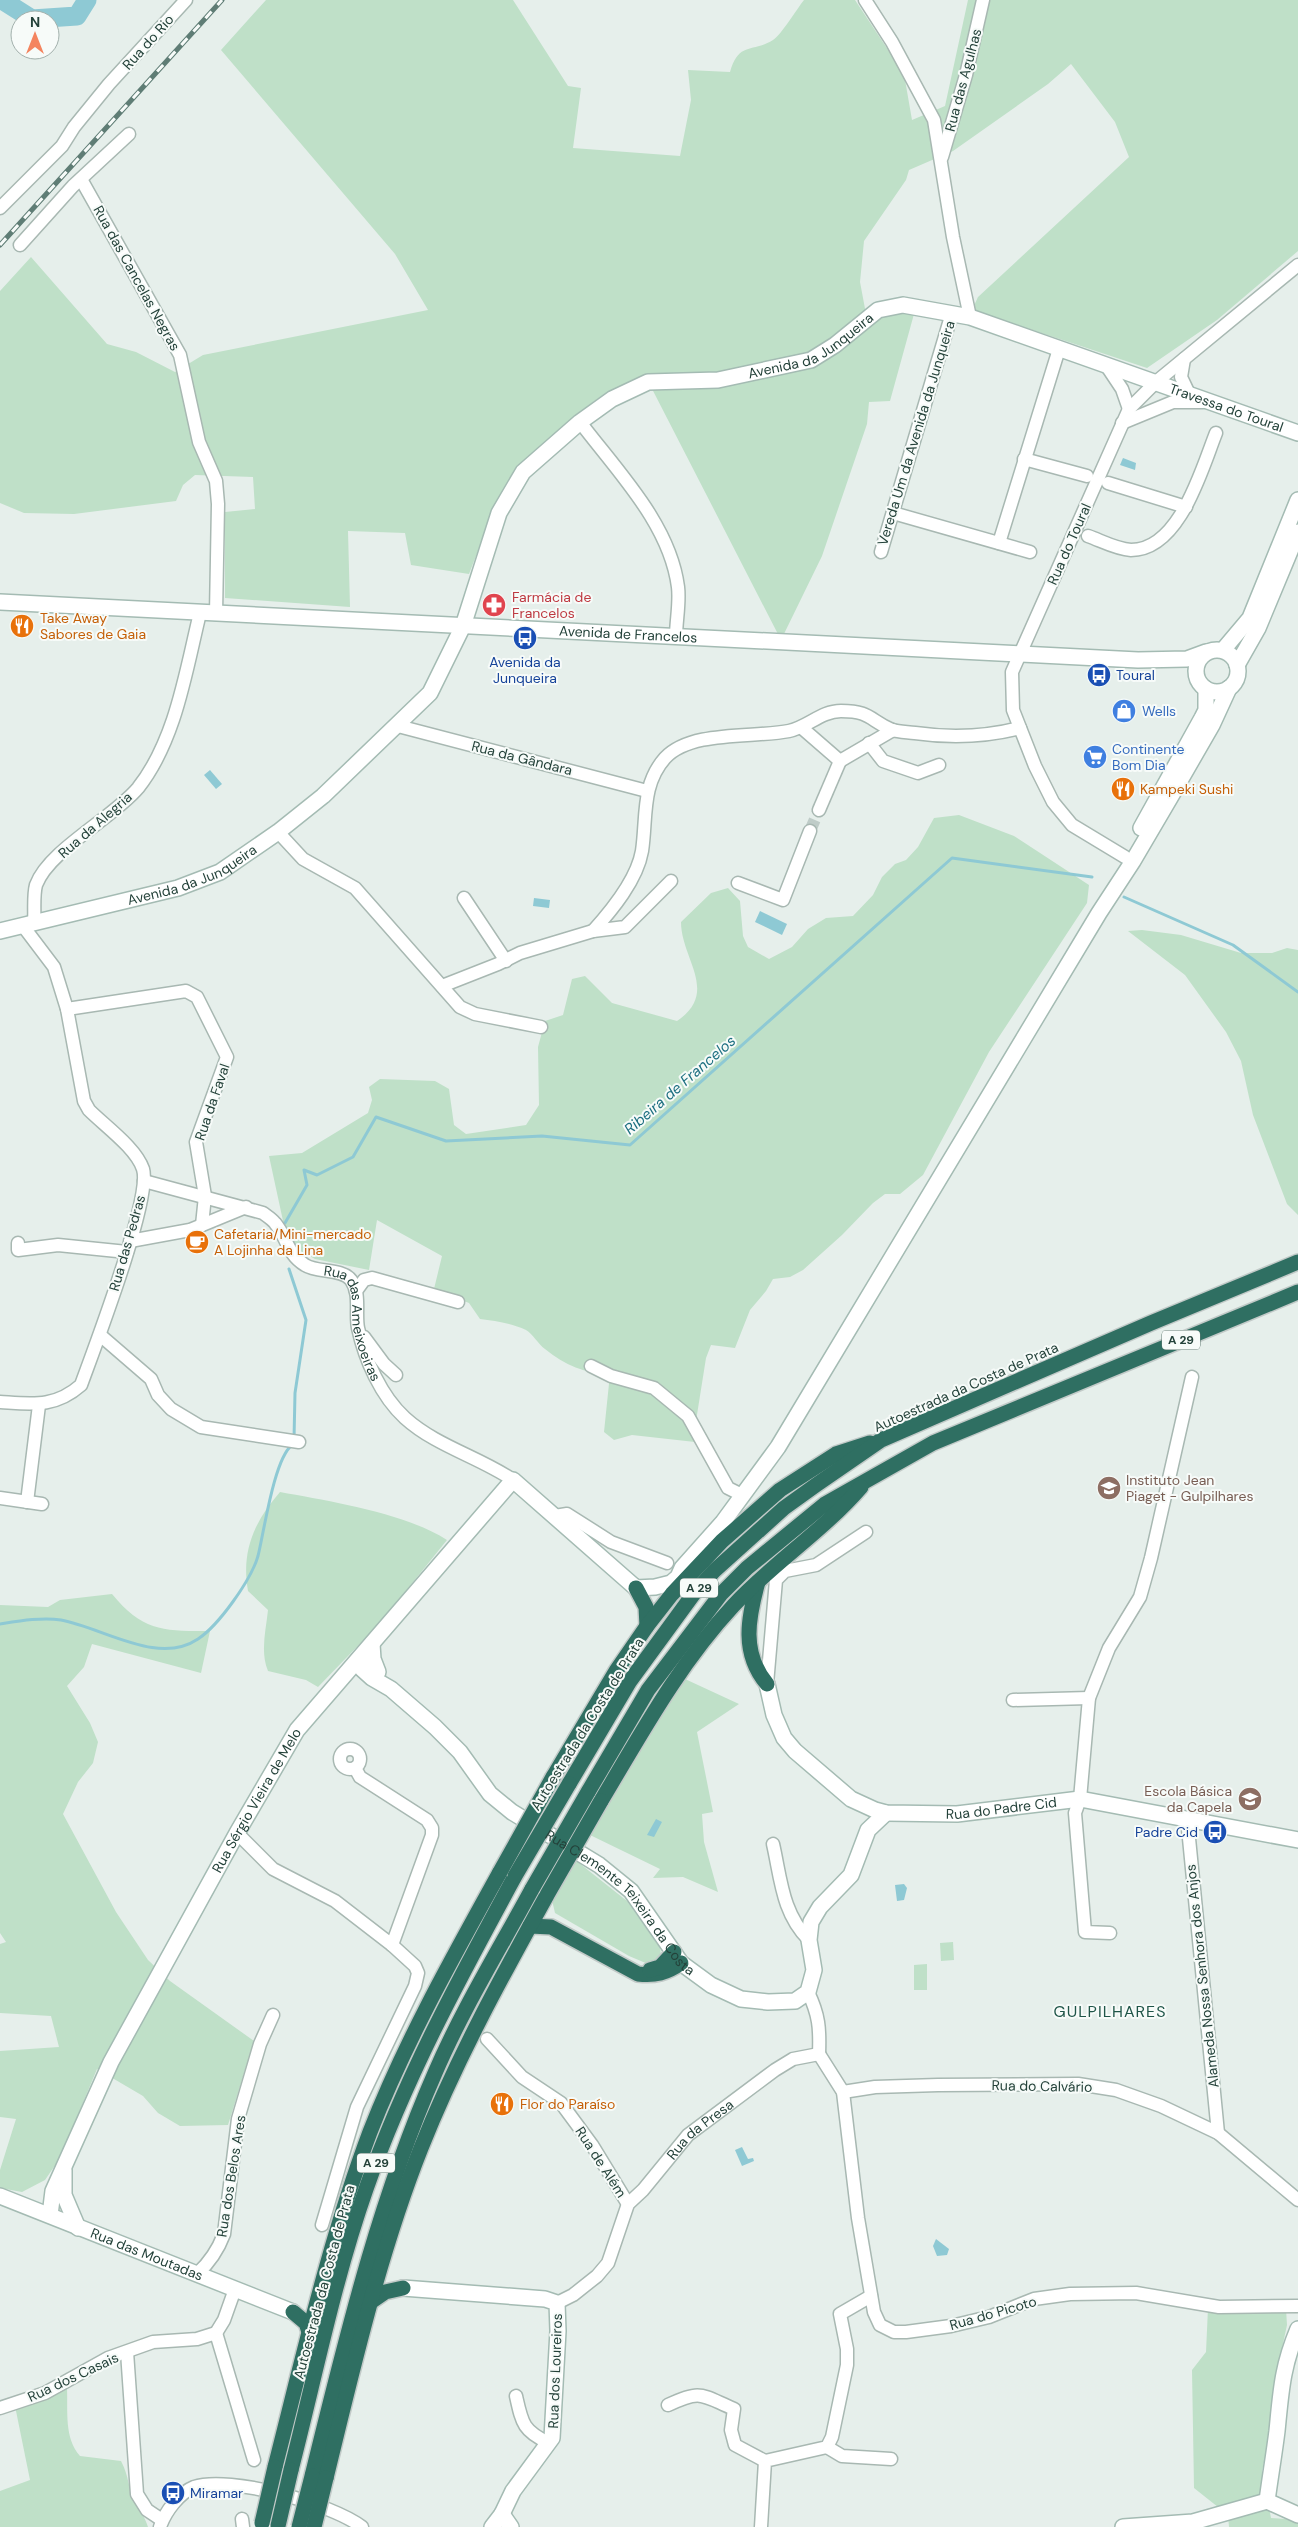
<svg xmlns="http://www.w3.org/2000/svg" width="1298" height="2527" font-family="'DM Sans',sans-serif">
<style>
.green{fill:#bfe0c8}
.water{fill:#8ec9d4}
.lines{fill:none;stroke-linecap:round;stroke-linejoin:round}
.stream{stroke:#8ec9d4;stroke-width:3}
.river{stroke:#8ec9d4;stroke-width:19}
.street-tunnel{stroke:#bfccc8;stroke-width:12;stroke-dasharray:12 6;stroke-linecap:butt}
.street-casing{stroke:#a8b8b2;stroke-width:15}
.secondary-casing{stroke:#a4bbb3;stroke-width:18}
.highway-casing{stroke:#c2cac8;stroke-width:18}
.street{stroke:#fff;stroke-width:12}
.secondary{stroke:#fff;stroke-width:15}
.highway{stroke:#2f6f62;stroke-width:15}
.rail-casing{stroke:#5f7d75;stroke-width:5}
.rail{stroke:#f7fbf9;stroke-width:3;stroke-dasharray:9;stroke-linecap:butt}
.highway-bridge-casing{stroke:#c2cac8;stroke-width:18;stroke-linecap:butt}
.highway-bridge{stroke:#2f6f62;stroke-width:15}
.labels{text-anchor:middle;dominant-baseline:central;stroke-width:4;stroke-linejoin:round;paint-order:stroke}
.shield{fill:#f7fbf9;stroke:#637a73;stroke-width:1}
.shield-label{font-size:12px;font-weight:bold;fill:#24423a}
.street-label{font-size:14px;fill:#24423a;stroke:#f7fbf9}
.health-label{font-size:14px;fill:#be3a42;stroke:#f7fbf9;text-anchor:start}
.food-label{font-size:14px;fill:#c56008;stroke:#f7fbf9;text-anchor:start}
.transit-label{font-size:14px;fill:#164399;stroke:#f7fbf9;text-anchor:start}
.shop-label{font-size:14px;fill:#366cbe;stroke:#f7fbf9;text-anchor:start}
.education-label{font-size:14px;fill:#785e54;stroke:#f7fbf9;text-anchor:start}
.water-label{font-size:15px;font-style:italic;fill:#1c6f80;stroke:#f7fbf9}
.quarter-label{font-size:16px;letter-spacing:1px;fill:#1f5548;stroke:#f7fbf9}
</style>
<rect width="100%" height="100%" fill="#e6efeb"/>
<g class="green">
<path d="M266,0H513L568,86L581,88L573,148L680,156L691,100L688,70L730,72C739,41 752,53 773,40C782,34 796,10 804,0H855L904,74L912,120L945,106L968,0H1298V251L1217,320L1147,368L972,310L978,297L1129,157L1115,122L1071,64L1048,84L953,151L909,170L906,180L864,241L860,282L866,314H914L890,401L869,402L867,424L822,556L781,640L649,383L631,384L609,391L593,402L536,456L515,469L489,522L469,574L411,565L405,533L348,531L350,607L225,598V512L255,509L253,477L195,475L183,485L176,501L74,514L24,513L0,503V291L31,257L107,344L136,352L175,372L203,355L428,310L395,254L221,50Z"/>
<path d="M959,815L1014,836L1089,885L1087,903L989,1052L923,1175L900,1194H885L873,1203L842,1235L803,1270L790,1277L773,1279L766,1291L750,1310L735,1348L711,1345L706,1358L696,1421L702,1435L695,1442L632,1435L614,1440L604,1432L610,1374C585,1374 565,1365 545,1349C538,1344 533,1334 526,1330C511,1323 495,1321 480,1319L469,1303L434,1289L442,1256L377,1220L369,1270L315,1259L288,1244L269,1156L302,1153L368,1113L372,1100L369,1087L380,1079L435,1081L449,1089L454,1125L466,1134L526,1125L539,1105L538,1047L545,1021L563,1015L572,979L585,976L612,1003L677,1021C720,992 681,959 681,922L711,893L728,888L740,901L743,936L748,947L769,959L792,947L808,929L826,918L853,916L873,895L882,877L895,864L906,860L918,847L934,818Z"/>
<path d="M1142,930L1181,935L1241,953H1272L1287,948L1298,950V1215L1287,1204L1253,1115L1241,1061L1226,1032L1185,975L1128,931Z"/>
<path d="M280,1492C329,1501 405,1513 447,1540L380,1623L318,1687L306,1680L268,1671C260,1652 266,1630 268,1610L248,1591C241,1551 254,1522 280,1492Z"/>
<path d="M112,1594C143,1632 164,1631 210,1631L201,1673L92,1644L84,1667L67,1686L90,1723L98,1742L93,1763L78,1782L63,1814L116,1912L148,1960L170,1981L254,2041L228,2125L180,2126L158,2113L143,2096L97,2069L60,2158L45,2180L22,2192L0,2188V2170L16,2119L0,2117V2051L59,2047L51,2016L0,2013V1944L6,1942L0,1933V1605L48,1607L60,1600Z"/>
<path d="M685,1679L739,1704L697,1732L713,1812L702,1814L704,1842L718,1892L683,1877L653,1878L660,1869L590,1835L658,1716Z"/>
<path d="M574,1859L627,1901L660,1948L661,1955L658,1961L648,1964L629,1956L555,1913L552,1900Z"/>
<path d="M953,1942L954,1960L941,1961L940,1943Z"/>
<path d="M927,1964V1990H914V1965Z"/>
<path d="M1208,2308L1286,2309L1287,2325L1273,2390L1270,2435L1262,2471L1271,2518L1286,2519L1298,2524V2527H1229L1228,2515L1194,2488L1192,2370L1206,2352Z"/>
<path d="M67,2388C68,2411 64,2438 80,2456L121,2461C129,2476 128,2488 135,2502C140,2511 145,2517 148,2527H0V2491L30,2480L15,2406Z"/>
</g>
<g class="water">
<path d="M1123,458L1136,463L1135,470L1120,465Z"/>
<path d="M210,770L222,784L216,789L204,775Z"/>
<path d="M534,898L550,900L549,908L533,906Z"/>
<path d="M760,911L787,924L782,935L755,922Z"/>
<path d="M656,1819L662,1822L654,1837L647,1835Z"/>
<path d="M904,1884L907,1888L904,1900L897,1901L895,1885Z"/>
<path d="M742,2147L748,2159L753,2158L754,2161L742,2166L735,2150Z"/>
<path d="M936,2239L949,2249L947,2255L937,2256L933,2246Z"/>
</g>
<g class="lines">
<g class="stream">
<path d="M1124,897L1233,945L1298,992"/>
<path d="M285,1223L307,1185L304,1170L317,1175L353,1157L376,1117L446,1141L542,1136L630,1145L952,858L1092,877"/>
<path d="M289,1269L306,1320L295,1393L294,1439"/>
<path d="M0,1624C19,1621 42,1617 61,1620C104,1628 158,1666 198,1639C219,1625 251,1580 258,1556C264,1532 274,1459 292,1445"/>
</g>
<path class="river" d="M2,0L32,19L77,16L87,0"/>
<path class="street-tunnel" d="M810,831L819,810"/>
<g class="street-casing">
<g id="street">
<path d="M865,0L892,42L934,120L953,237L970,317"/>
<path d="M942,157L966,75L983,0"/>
<path d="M82,181L180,355L199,442L216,481L218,504L216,614"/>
<path d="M0,208L62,146L74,127L109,84L186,0"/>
<path d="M20,245L73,186L129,134"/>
<path d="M1184,359L1181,377L1190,396"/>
<path d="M1106,365L1122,389L1129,409"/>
<path d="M580,422C617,471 670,524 678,587C680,603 676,621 676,637"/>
<path d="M1122,423L1173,402H1203"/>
<path d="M1024,459L1087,476"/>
<path d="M1108,483L1186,507"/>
<path d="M893,513L1030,552"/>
<path d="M1088,536C1102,541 1116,549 1131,550C1180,550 1202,468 1216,433"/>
<path d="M999,543L1059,349"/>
<path d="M881,552L952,313"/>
<path d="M398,726L647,791"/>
<path d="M802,728L840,761L893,730"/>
<path d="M869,743L883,761L918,773L939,765"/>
<path d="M819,810L840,761"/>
<path d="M278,832L303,859L355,888L460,1007L475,1014L541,1027"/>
<path d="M1125,857L1072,825L1053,802L1035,766L1013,710L1012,672L1129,409L1156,382L1298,265"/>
<path d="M738,883L783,900L810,831"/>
<path d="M464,898L506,961"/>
<path d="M34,923C35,912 33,896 36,885C49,850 113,818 138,788C176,740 186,670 200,613"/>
<path d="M593,931C612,910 637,880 642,851C647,818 641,785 665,758C691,730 753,738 789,731C808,727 821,711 841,711C871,711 869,720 892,730C899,732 908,732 915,733C950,738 985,737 1020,728"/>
<path d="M442,986L498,964L520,953L593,931L625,927L671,881"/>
<path d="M67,1009L186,991L197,997L227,1057L196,1142L205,1196L202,1225"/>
<path id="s1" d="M144,1181L263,1213C267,1216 272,1219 275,1223C287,1237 287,1254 305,1265C317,1273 342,1268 351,1280C361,1294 355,1313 358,1328C365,1360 381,1396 405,1418C436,1446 479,1457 513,1480"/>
<path d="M130,1241L190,1230L246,1207"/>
<path d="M18,1243V1250L58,1245L127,1252"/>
<path d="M356,1291L364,1280L372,1278L458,1302"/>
<path d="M100,1335L151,1379L158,1395L171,1409L201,1427L299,1442"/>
<path d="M364,1337L384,1364L396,1375"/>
<path d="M591,1366L611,1376L654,1388L688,1416L728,1488L742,1495"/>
<path d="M0,1402C32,1404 55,1408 81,1385C94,1349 152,1198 143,1169C136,1148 105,1126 89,1110L84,1101L67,1009L54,967L23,926"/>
<path d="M0,1498L42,1504"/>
<path d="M27,1502L39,1405"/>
<path d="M555,1516L567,1514L611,1542L667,1563"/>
<path d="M767,1684L776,1580L785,1571L816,1565L866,1532"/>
<path d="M1013,1700L1089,1698"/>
<circle cx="350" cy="1759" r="10"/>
<path d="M355,1768L360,1777L427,1820L432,1828V1835L392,1945"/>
<path d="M1187,1818L1218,2133"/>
<path d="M237,1833L273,1869L335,1901L392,1945L415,1966L418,1973L415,1986L357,2107L322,2225"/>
<path d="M773,1844C781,1879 782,1913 809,1940"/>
<path d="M1110,1933L1085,1932L1075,1813L1080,1799L1089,1698L1109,1648L1140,1597L1151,1558L1192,1377"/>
<path d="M808,1992C819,2015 820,2028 819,2054"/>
<path d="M487,2039L522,2077L561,2103L592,2145L628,2204"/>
<path d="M819,2054L843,2092L858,2218L874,2312L880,2325L894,2332H906L951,2326L989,2317L1034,2299L1070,2294L1136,2293L1219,2307L1298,2306"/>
<path d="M843,2092L875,2087L938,2085L1078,2084L1116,2090L1161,2106L1218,2133L1298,2200"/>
<path d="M197,2274C209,2263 218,2250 224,2234L238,2119L260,2044L273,2015"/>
<path id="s2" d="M557,2303L573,2295L597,2276L608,2263L628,2204L643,2190L688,2135L775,2070L793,2059L819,2054"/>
<path d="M216,2333L254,2460"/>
<path d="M127,2352L137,2494L147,2510L162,2520"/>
<path d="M516,2396C522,2423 523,2431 549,2443"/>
<path d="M668,2405C702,2389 701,2395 734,2409L731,2430L735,2445L765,2461"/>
<path d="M0,2408L45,2393L108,2358L153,2342L197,2339L216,2333L224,2320L235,2289"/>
<path d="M827,2447L842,2456L891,2459"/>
<path d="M242,2519L243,2527"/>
<path d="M160,2527C165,2512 179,2493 194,2487C230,2475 332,2504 362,2527"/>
<path d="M761,2527L765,2461L827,2447L832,2437L847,2365V2349L840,2314L871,2296"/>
</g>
</g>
<g class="secondary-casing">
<g id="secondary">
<path id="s3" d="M0,602L1138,660L1187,659L1206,652"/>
<path d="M1223,650L1250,618L1298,500"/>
<circle cx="1217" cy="671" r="21"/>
<path d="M1237,665L1258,628L1298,532"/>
<path d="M1141,828L1202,718L1206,710V689"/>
<path id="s4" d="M0,931L178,888L220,872L278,832L323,796L430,693L463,626L499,513L523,472L580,422L612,399L648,382L718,380L811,360L835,345L878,310L903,305L970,317L1298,433"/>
<path d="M372,1644L373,1659L378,1672"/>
<path id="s5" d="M358,1660L362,1669L372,1678L391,1689L435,1727L460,1752L490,1794L512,1812L599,1865L631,1891L681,1963L711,1985L741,1999L768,2002L795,2001L808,1992L814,1970L809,1940L811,1922L820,1907L851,1875L868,1830L886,1813"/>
<path id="s6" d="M767,1684L774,1715L784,1738L795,1751L851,1799L875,1810L886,1813L957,1814L1080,1799L1298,1840"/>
<path d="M64,2170V2195L78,2228"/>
<path id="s7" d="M0,2196L293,2312"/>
<path id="s8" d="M50,2215L53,2191L111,2062L237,1833L297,1730L513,1480L636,1588L655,1587L671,1583L678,1577L682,1568L723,1522L778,1447L1099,913L1133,861L1170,798L1212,725L1229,688"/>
<path d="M403,2288L545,2299L557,2303L558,2331L552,2438L513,2491L502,2514L492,2527"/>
<path d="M1267,2501C1270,2478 1274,2455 1277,2431C1281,2391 1282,2367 1298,2329"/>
<path d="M1267,2501L1298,2515"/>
<path d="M502,2514L511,2527"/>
<path d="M1123,2527L1193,2522L1267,2501"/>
</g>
</g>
<g class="highway-casing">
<g id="highway">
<path d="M758,1582C748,1618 741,1653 767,1684"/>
<path d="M636,1588L646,1607L647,1626"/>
<path d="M553,1777L616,1671L647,1626L672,1594L722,1541L780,1490L836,1454L870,1443"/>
<path d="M569,1784L630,1681L695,1592L714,1571L784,1508L816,1485L881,1440L1151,1323L1298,1262"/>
<path d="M588,1792L648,1690L721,1594L747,1568L825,1504L933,1443L1298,1292"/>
<path d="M601,1801C641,1734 679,1664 733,1606C773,1563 823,1531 861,1487"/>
<path d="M530,1926L551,1927L638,1974C655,1976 667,1973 681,1963"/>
<path d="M650,1970L660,1967L674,1952"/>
<path d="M372,2301L385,2292L403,2288"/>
<path d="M293,2312L306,2323L309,2332"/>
<path d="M275,2467C304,2354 329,2241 370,2132C405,2042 453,1957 500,1872"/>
<path d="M291,2470C315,2377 334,2280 366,2189C405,2078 459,1979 515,1876"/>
<path d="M312,2476C346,2339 378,2203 435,2073C462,2010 499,1950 532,1889"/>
<path d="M326,2478C353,2368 379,2254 421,2148C456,2060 501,1978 547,1895"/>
</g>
</g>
<use href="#street" class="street"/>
<use href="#secondary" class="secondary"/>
<use href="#highway" class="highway"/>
<g class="rail-casing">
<path id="rail" d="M0,245L222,0"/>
</g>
<use href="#rail" class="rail"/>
<g class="highway-bridge-casing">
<g id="highway-bridge">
<path d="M500,1872L553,1777"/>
<path d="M515,1876L569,1784"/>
<path d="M532,1889L588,1792"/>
<path d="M547,1895L601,1801"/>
<path d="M262,2523L275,2467"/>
<path d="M278,2526L291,2470"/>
<path d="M299,2527L312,2476"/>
<path d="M314,2527L326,2478"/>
</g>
</g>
<use href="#highway-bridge" class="highway-bridge"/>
</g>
<defs>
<g id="pharmacy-disc" transform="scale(1.25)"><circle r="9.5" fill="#e0444e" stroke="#f7fbf9"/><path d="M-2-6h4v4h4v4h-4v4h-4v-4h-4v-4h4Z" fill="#fff"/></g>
<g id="restaurant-disc" transform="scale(1.25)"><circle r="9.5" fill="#e8710a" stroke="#f7fbf9"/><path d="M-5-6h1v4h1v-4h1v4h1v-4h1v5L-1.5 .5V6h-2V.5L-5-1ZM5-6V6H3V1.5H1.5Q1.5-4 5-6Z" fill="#fff"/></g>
<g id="bus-disc" transform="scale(1.25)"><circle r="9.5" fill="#1a4fb4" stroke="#f7fbf9"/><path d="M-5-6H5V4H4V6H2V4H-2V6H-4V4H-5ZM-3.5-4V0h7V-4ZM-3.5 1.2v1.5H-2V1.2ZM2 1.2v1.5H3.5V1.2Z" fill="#fff"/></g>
<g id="shop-disc" transform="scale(1.25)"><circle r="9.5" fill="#3f7fe0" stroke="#f7fbf9"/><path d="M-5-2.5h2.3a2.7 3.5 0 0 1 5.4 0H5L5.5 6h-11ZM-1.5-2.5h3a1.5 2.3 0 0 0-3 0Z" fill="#fff"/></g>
<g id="supermarket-disc" transform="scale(1.25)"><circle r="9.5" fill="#3f7fe0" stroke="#f7fbf9"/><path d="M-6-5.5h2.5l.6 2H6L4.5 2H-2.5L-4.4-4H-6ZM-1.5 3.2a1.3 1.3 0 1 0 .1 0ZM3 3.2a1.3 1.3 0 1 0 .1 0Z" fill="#fff"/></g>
<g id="cafe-disc" transform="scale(1.25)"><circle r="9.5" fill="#e8710a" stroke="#f7fbf9"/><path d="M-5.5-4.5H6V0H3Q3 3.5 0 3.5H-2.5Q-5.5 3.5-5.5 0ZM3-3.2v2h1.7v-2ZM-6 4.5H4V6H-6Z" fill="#fff"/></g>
<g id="university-disc" transform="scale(1.25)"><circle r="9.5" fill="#8d6e63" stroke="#f7fbf9"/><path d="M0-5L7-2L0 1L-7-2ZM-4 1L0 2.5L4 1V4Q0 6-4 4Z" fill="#fff"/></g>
<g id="school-disc" transform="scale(1.25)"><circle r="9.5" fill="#8d6e63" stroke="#f7fbf9"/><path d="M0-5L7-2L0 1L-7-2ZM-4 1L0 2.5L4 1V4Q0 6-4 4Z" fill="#fff"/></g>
</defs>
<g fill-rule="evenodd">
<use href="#pharmacy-disc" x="494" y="605"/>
<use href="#restaurant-disc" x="22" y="626"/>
<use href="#bus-disc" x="525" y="638"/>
<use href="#bus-disc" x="1099" y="675"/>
<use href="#shop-disc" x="1124" y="711"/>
<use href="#supermarket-disc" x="1095" y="757"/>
<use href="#restaurant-disc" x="1123" y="789"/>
<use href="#cafe-disc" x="197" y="1242"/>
<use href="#university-disc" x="1109" y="1488"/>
<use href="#school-disc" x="1250" y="1799"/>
<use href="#bus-disc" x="1215" y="1832"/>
<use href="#restaurant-disc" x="502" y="2104"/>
<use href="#bus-disc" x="173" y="2493"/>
</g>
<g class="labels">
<g class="shield">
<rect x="1162" y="1330.5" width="38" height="19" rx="4"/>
<rect x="680" y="1578.5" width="38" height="19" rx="4"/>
<rect x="357" y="2153.5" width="38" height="19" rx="4"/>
</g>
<g class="shield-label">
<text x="1181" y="1340">A 29</text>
<text x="699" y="1588">A 29</text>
<text x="376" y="2163">A 29</text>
</g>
<g class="street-label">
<text transform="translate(148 42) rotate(-48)">Rua do Rio</text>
<text transform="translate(963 80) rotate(-75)">Rua das Agulhas</text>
<text transform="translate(137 278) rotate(61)">Rua das Cancelas Negras</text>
<text stroke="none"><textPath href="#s4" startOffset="1071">Avenida da Junqueira</textPath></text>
<text stroke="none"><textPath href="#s4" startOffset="1515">Travessa do Toural</textPath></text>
<text transform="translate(916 433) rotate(-73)">Vereda Um da Avenida da Junqueira</text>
<text transform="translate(1069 544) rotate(-66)">Rua do Toural</text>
<text stroke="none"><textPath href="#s3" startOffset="629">Avenida de Francelos</textPath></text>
<text transform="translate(522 758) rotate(14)">Rua da Gândara</text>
<text transform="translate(95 825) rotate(-41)">Rua da Alegria</text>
<text stroke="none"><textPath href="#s4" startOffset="201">Avenida da Junqueira</textPath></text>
<text transform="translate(212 1102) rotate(-71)">Rua da Faval</text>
<text transform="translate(127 1243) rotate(-74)">Rua das Pedras</text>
<text stroke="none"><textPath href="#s1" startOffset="278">Rua das Ameixoeiras</textPath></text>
<text transform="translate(966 1387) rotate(-24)">Autoestrada da Costa de Prata</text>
<text transform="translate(587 1724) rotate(-58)">Autoestrada da Costa de Prata</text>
<text stroke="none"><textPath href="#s8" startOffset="465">Rua Sérgio Vieira de Melo</textPath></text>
<text stroke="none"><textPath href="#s6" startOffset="301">Rua do Padre Cid</textPath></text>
<text stroke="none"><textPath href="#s5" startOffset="362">Rua Clemente Teixeira da Costa</textPath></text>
<text transform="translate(1202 1976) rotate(-96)">Alameda Nossa Senhora dos Anjos</text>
<text transform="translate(1042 2086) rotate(1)">Rua do Calvário</text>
<text stroke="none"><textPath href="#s2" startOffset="232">Rua da Presa</textPath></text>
<text transform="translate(601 2162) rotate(57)">Rua de Além</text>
<text transform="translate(231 2176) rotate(-81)">Rua dos Belos Ares</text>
<text stroke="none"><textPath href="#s7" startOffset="158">Rua das Moutadas</textPath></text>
<text transform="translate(324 2282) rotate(-75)">Autoestrada da Costa de Prata</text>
<text transform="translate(993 2313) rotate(-16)">Rua do Picoto</text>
<text transform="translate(555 2371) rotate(-88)">Rua dos Loureiros</text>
<text transform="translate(73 2377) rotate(-25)">Rua dos Casais</text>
</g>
<g class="health-label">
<text x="512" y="597">Farmácia de<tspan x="512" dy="16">Francelos</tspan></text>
</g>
<g class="food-label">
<text x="40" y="618">Take Away<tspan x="40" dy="16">Sabores de Gaia</tspan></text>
<text x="1140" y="789">Kampeki Sushi</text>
<text x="214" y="1234">Cafetaria/Mini-mercado<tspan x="214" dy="16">A Lojinha da Lina</tspan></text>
<text x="520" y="2104">Flor do Paraíso</text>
</g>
<g class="transit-label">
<text x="525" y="662" text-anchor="middle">Avenida da<tspan x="525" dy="16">Junqueira</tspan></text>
<text x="1116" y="675">Toural</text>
<text x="1198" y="1832" text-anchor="end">Padre Cid</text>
<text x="190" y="2493">Miramar</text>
</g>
<g class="shop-label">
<text x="1142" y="711">Wells</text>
<text x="1112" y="749">Continente<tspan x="1112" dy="16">Bom Dia</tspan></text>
</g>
<g class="education-label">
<text x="1126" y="1480">Instituto Jean<tspan x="1126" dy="16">Piaget - Gulpilhares</tspan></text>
<text x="1232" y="1791" text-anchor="end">Escola Básica<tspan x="1232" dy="16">da Capela</tspan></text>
</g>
<g class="water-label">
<text transform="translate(680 1085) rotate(-41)">Ribeira de Francelos</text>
</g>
<g class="quarter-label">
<text x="1110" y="2011">GULPILHARES</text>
</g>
</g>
<g transform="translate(35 35)"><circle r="24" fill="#f7fbf9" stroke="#a3b1ad"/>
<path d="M0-4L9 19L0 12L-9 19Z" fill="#f4845f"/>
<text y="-8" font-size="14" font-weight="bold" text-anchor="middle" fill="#24423a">N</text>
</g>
</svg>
